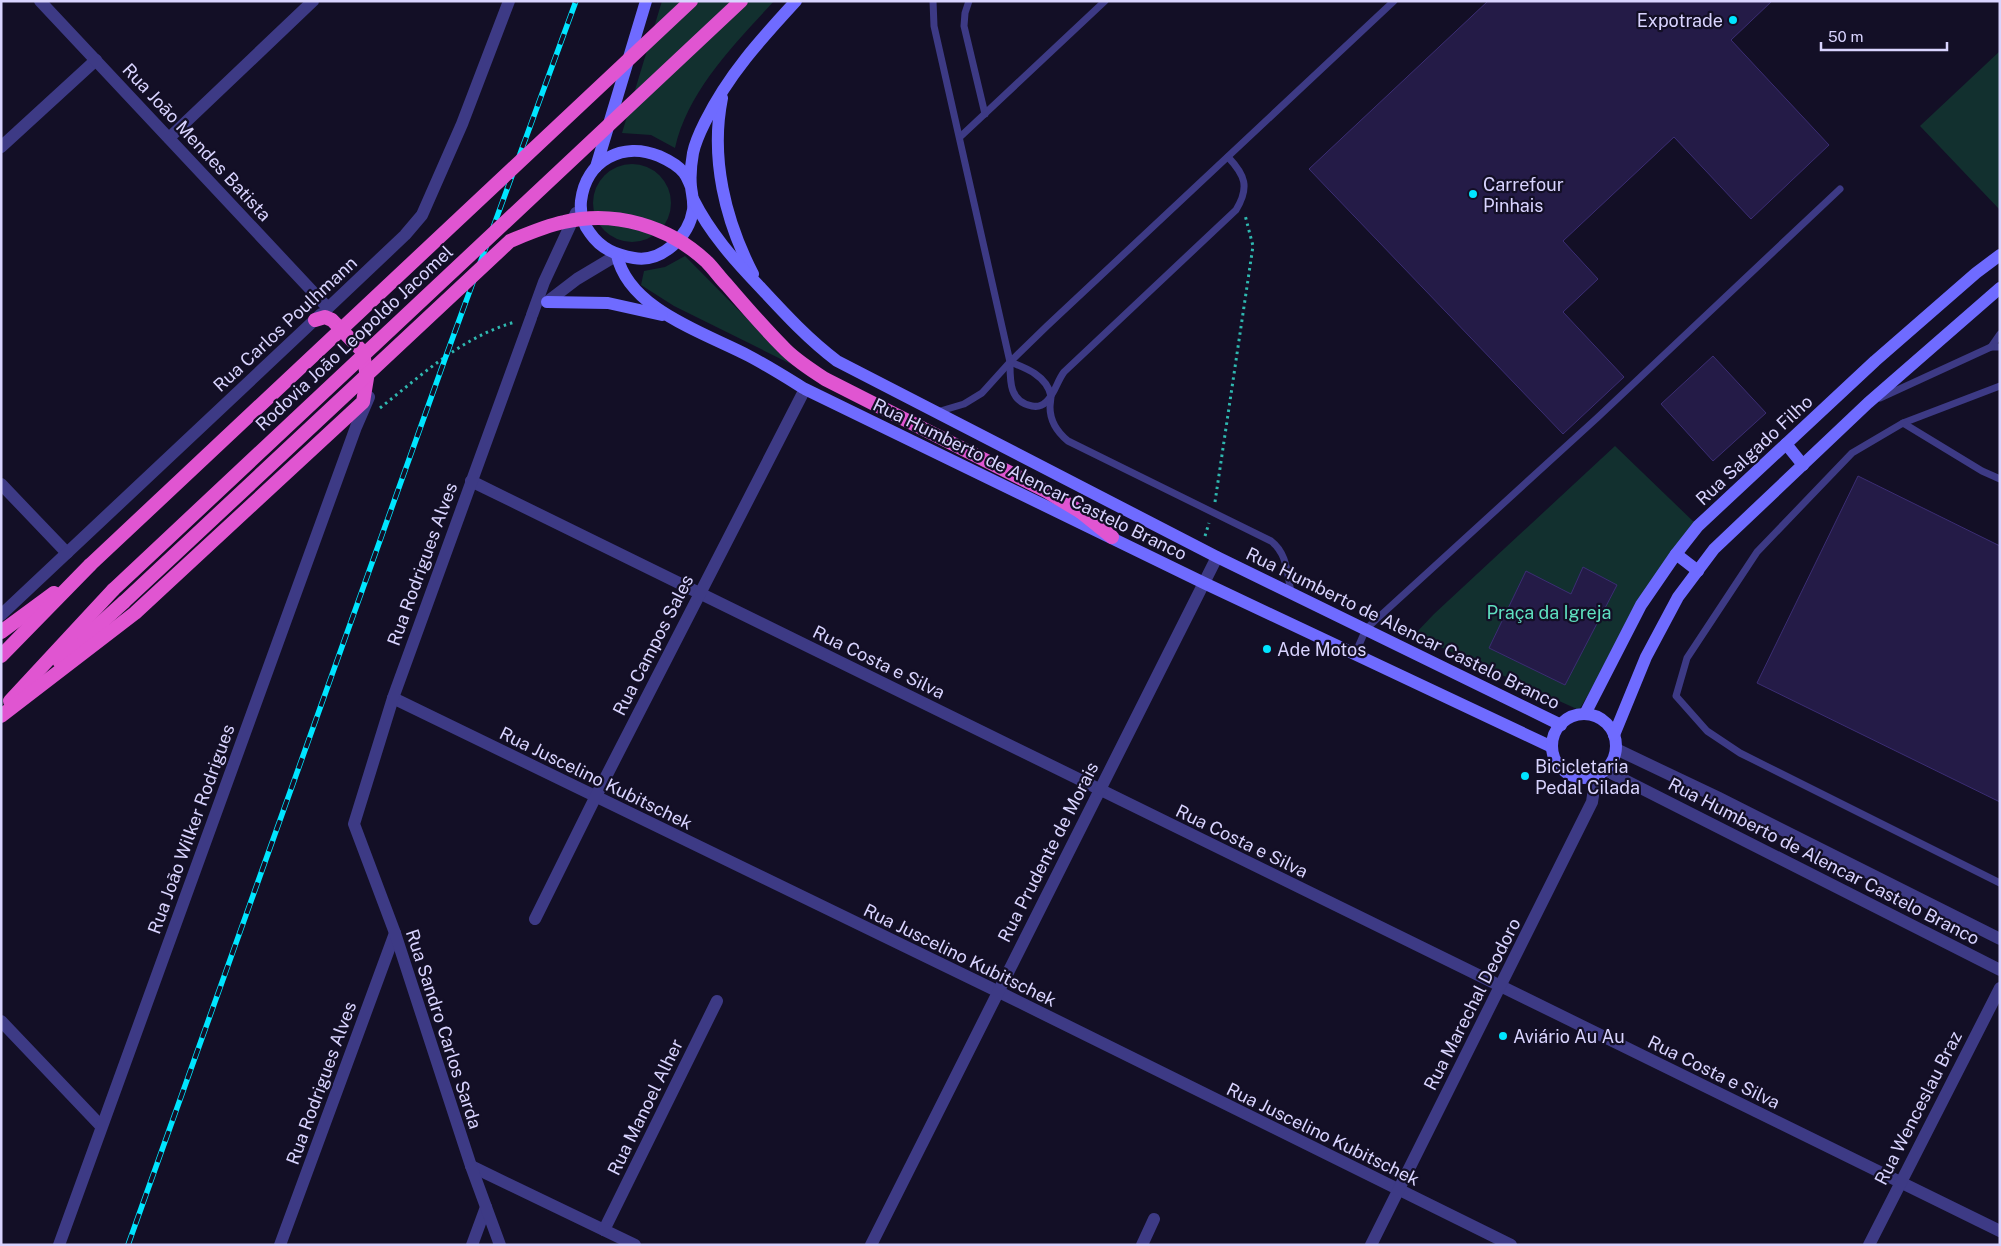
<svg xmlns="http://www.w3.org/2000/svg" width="2001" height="1246" font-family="'Public Sans',sans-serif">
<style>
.green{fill:#12302f}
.building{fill:#241b47;stroke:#3b2d73}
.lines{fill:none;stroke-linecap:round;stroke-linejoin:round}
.path{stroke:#2fb8b0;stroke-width:3;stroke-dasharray:2.5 4;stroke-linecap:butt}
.service{stroke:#3d3a85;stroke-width:7}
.minor{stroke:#3d3a85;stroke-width:12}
.tertiary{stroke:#3d3a85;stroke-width:12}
.secondary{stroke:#6f6bff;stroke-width:12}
.trunk{stroke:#e055d1;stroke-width:14}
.rail-casing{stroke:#00e5ff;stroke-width:5.5}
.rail{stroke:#130f26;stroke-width:4;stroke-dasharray:11;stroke-linecap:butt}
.trunk-bridge{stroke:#e055d1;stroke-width:14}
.poi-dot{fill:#00e5ff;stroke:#130f26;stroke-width:2}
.labels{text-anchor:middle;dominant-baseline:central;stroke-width:4.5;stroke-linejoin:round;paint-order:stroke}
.poi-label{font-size:18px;fill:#d9d4ff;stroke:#130f26;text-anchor:start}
.street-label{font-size:18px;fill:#d9d4ff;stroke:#130f26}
.park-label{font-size:18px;fill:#5fe0c0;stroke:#130f26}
</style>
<rect width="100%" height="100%" fill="#130f26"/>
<g class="green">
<path d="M662,1H774C735,44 688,90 675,148L651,135L622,133Z"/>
<path d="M2000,51V210L1920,126Z"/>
<circle cx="632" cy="203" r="39"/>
<path d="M685,256L793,365L674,306L641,285L644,271L665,267Z"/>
<path d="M1615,446L1698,526L1641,605L1579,710L1414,635L1434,614Z"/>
</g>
<g class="building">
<path d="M1488,1H1772L1731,40L1829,145L1751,219L1674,137L1563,241L1598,279L1563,312L1624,377L1563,434L1309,169Z"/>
<path d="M1713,356L1766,413L1713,461L1661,404Z"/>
<path d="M1858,476L2000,546V802L1757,683Z"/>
<path d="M1583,567L1617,585L1565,685L1489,648L1526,571L1571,594Z"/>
</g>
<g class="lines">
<g class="path">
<path d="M380,408C423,374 462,337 515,322"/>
<path d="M1215,502L1253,246L1245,215"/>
<path d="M1205,536L1209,523"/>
</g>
<g class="service">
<path d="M933,1L934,26L1010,362C1010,380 1009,402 1032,406C1037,407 1042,406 1046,402C1055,394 1057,381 1064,372L1236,210C1250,187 1245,175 1228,157"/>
<path d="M969,1L965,13L964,26L985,114"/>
<path d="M960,137L1105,1"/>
<path d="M2000,334L1991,347H2000"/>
<path d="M1010,362C1026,368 1047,376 1051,396C1051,399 1050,404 1050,407C1050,422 1057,432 1068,441L1271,541C1287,553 1287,573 1291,592"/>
<path d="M1880,398L1991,347"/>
<path d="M937,412L964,404L982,393L1010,362L1047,326L1394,1"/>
<path d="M1903,423L2000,386"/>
<path d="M2000,479L1982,471L1903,423L1852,453L1757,552L1687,658L1676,696L1707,731L1740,753L2000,883"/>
<path d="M1355,654L1366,629L1380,616L1597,418L1840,189"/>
</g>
<g class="minor">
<path d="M169,138L313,1"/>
<path d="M1,147L96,60"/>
<path d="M471,481L2000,1231"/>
<path d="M1,484L67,553"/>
<path d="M1,615L321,314"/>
<path d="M393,698L997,991L1511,1245"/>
<path d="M535,919L595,798L805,389"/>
<path d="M1,1021L101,1126"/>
<path d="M471,1166L635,1245"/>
<path d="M604,1230L717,1001"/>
<path d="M59,1245L356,427L369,397"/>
<path d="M280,1245L395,933"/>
<path d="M472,1245L486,1207"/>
<path d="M871,1245L1217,557"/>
<path d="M1142,1245L1154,1219"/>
<path d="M1371,1245L1592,802L1596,776"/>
<path d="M1869,1245L2000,988"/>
</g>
<g class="tertiary">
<path d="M40,1L328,308L405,235L422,215L462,124L509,1"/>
<path d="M547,302L577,279L617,255"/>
<path d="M532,315L544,282L576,213"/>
<path d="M1616,749L1719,798L2000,939"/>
<path d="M1605,770L2000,970"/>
<path d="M500,1245L471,1166L395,933L354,824L393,698L531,318"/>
</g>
<g class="secondary">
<path d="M722,98C710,158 725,220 753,274"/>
<path d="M596,167L646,1"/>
<path d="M691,187C689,182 687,177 684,173C678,165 668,160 659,156C623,141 586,160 581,201C580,212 583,224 590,233C601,249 616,255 634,258C662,263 689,236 693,210C694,202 692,195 691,187C690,177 691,164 693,153C695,143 700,132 705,122C728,75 761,39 796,1"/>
<path d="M693,199C710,233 734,260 760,287C785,314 808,339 837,361L1217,557L1561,725"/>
<path d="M617,255C628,309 705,333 749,356C768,366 787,378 805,389L1204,583L1552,747"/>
<path d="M547,302L608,303L662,315"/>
<path d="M1786,444L1803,465"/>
<path d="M1676,554L1698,571"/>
<path d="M1585,714L1641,605L1676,554L1698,526L1875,361L1976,273L2000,255"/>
<circle cx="1584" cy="746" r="32"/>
<path d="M1614,735L1646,657L1678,597L1714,549L1868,403L2000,288"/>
</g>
<g class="trunk">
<path d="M1081,512L1112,537"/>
<path d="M1,632L54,593"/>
<path d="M1,656L90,565"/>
<path d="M59,661L124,602"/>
<path d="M10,701L113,590"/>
<path d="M1,716L135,613L363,402L367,378L363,352L332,320L325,317L315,320"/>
</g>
<g class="rail-casing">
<path id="rail" d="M128,1245L446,356L576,1"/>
</g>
<use href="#rail" class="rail"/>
<g class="trunk-bridge">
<path d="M90,565L691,1"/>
<path d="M113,590L741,1"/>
<path d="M124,602L510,241C527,234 545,226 564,222C615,210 669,226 707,262C714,269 720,278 727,285C745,306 763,327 783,347C795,360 810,369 825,379L1046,491L1081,512"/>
</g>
</g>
<g class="poi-dot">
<circle cx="1733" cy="20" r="5"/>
<circle cx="1473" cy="194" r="5"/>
<circle cx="1267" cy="649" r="5"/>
<circle cx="1525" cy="776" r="5"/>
<circle cx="1503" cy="1036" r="5"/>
</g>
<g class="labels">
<g class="poi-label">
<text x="1723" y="20" text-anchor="end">Expotrade</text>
<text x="1483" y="184">Carrefour<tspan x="1483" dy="21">Pinhais</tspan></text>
<text x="1277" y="649">Ade Motos</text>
<text x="1535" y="766">Bicicletaria<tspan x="1535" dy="21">Pedal Cilada</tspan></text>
<text x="1513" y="1036">Aviário Au Au</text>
</g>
<g class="street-label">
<text transform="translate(197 142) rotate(47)">Rua João Mendes Batista</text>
<text transform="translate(285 324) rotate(-43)">Rua Carlos Poulhmann</text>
<text transform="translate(354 338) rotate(-43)">Rodovia João Leopoldo Jacomel</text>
<text transform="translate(1754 450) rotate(-43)">Rua Salgado Filho</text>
<text transform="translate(1030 479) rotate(26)">Rua Humberto de Alencar Castelo Branco</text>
<text transform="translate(422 564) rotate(-70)">Rua Rodrigues Alves</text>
<text transform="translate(1403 628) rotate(26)">Rua Humberto de Alencar Castelo Branco</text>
<text transform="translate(653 645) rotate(-63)">Rua Campos Sales</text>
<text transform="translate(879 662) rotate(26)">Rua Costa e Silva</text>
<text transform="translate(596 778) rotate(26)">Rua Juscelino Kubitschek</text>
<text transform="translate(191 829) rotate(-70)">Rua João Wilker Rodrigues</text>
<text transform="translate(1242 841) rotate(26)">Rua Costa e Silva</text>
<text transform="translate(1048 852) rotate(-63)">Rua Prudente de Morais</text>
<text transform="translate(1824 861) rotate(27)">Rua Humberto de Alencar Castelo Branco</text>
<text transform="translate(960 955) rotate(26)">Rua Juscelino Kubitschek</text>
<text transform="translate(1472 1004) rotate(-63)">Rua Marechal Deodoro</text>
<text transform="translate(444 1029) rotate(72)">Rua Sandro Carlos Sarda</text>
<text transform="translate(1714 1072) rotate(26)">Rua Costa e Silva</text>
<text transform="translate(321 1083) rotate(-70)">Rua Rodrigues Alves</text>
<text transform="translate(645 1107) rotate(-64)">Rua Manoel Alher</text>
<text transform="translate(1918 1108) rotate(-63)">Rua Wenceslau Braz</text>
<text transform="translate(1323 1134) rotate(26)">Rua Juscelino Kubitschek</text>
</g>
<g class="park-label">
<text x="1549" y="612">Praça da Igreja</text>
</g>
</g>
<rect width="2001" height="1246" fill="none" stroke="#d9d4ff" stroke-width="5"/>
<path d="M1821 42v8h126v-8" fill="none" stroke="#d9d4ff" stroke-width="2.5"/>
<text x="1828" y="42" font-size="15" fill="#d9d4ff" stroke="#130f26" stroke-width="4" paint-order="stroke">50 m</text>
</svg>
